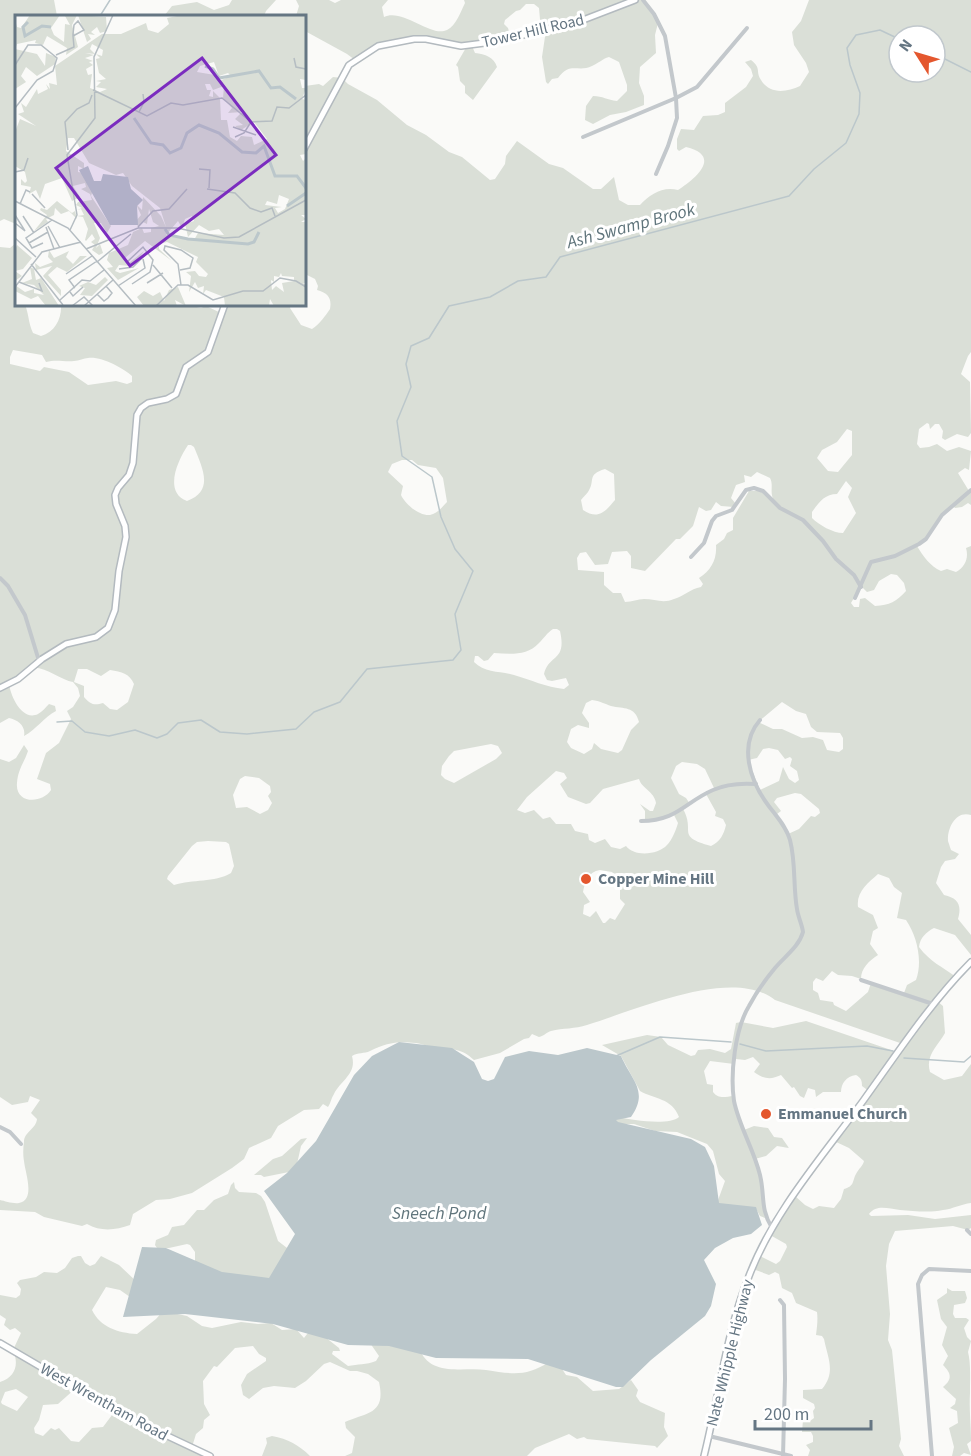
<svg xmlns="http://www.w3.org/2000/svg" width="971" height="1456" font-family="'Source Sans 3',sans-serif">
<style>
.green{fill:#dadfd7;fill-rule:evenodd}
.water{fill:#bbc7cb}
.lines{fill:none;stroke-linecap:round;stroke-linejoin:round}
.stream{stroke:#bbc7cb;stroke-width:1.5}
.secondary-casing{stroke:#b3babf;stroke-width:8}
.street{stroke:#c3c8cc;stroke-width:4}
.secondary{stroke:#fff;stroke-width:5}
.poi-dot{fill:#e4572e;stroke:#fff;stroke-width:2}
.labels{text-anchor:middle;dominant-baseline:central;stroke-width:6;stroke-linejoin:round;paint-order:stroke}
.street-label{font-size:16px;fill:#657683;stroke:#fff}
.poi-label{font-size:16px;font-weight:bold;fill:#657683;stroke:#fff;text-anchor:start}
.water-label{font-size:18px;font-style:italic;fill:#60757c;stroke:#fff}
.inset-river{fill:none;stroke:#bbc7cb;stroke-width:3}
.inset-road{fill:none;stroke:#b5bdc2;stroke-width:1.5}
.view{fill:#7b2cbf;fill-opacity:0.15;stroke:#7b2cbf;stroke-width:3}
.inset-edge{fill:none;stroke:#657683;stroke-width:3}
</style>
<rect width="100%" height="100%" fill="#fafaf8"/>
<g class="green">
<path d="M0,0H54L57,16H16V224L4,219L0,221Z"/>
<path d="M232,0H276L266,11L264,16H164L172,6L197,2L214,10L229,5Z"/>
<path d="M296,0H329L335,3L341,0H388L382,7L384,17C403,8 431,38 447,30C456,26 461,11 465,3L464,0H644L658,23L655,35L656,53L640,67L639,83L644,96V105L626,112L610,115L593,124L585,120L586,106L593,96C603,96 607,100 617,101L627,91V85L619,62L609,57C602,59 599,63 592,66C578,73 570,61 558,78L552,79L548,84L546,82L542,57L546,30L541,31L539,8L534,4H526L520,10L516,11L505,20L504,24L508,28L511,38L472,46L475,53C485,54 494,57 497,67L473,100L465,93V86L460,81L458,67L456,65L467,46L426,38L377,46L355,60L347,54L305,31L304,16H296L299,6Z"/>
<path d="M809,0H971V352L968,356L961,374L970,382L971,433L968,437L957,434L945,440L942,438L943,431L939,424H935L930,429L929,424L927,423L919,429L917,444L920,448L929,447L937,444L947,451L959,447L971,451L969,470L965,468L958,473L969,491L971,490V505L968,503L962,507L955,508L953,506L941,514L924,540L917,546C923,556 930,566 941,571L947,569L956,572C965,567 969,558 966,548L971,546V815C956,810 947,828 948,841C948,841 951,850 951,850L959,854L955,859L945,861L941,867L936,883L944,895C958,898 962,905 958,919L971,935V955L955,935L934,928C926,932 920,938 919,947C930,962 943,967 956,977L937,1001L943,1006L945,1033C938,1046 925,1055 930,1072L944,1080L962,1076L971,1064V1203C961,1204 953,1209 943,1210C930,1213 913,1211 900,1210C888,1209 877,1204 869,1214L871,1216L908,1215L935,1219L971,1215V1228L968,1230L953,1226L895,1231L889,1244L886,1266L890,1314L888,1340L892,1350L901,1439L899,1446L904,1456H808L810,1450L806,1445L813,1442V1436L811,1432H802L803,1420L810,1421L814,1418L813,1411L815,1408L814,1404L803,1398V1390L822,1389C836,1372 828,1359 824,1339L822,1336L816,1335C817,1327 818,1320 817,1312L796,1303L792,1293L782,1288L779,1274L775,1272L769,1275L753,1269L760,1256L776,1264L780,1261L787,1247L786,1244L770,1235L795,1196L805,1205L813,1209L819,1206L834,1208L841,1199L844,1189C855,1186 852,1181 856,1174C859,1168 863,1166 864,1161L849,1148L834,1141L870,1092L862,1086C862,1080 861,1078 856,1075C846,1076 841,1084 841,1092H823L816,1097L815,1090L808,1088L804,1098L800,1096L794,1087L792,1088L781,1075C771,1080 763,1079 754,1072L760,1064L753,1057L745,1060L736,1059L734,1064L710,1061L704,1071L707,1084L713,1085V1092C718,1099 725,1097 733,1096L744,1130L754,1126L768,1128L774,1137L782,1138L789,1148L777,1146L766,1156L755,1159L761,1176L765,1218L760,1216L755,1207L730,1209L717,1203L725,1181L719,1174L713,1151L707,1144L677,1132L655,1131L634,1124H619L615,1120L618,1117C631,1120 669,1126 679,1117C672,1098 654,1099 640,1091L621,1056L602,1045L647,1035L661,1037L668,1045L691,1056L695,1055L698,1050L710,1049L725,1053L731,1049L736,1023L741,1022L773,1028L806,1021L897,1052L903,1044L775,1000C732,966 634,1011 587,1025C575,1029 563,1028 551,1031C547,1032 544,1036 539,1037L532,1034L529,1038L524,1039L500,1053L474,1060C461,1048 454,1050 439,1048C431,1048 424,1044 416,1043C396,1041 387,1043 370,1051C364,1054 358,1052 352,1056C357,1074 341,1080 334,1094C331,1098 331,1103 328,1107L323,1104L319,1109L304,1110L278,1126L271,1138L249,1148L244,1159L232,1168L192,1193L170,1199L156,1200L133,1214L130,1225C116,1230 101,1232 87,1224L82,1226L44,1217L35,1212L0,1210V1200C5,1201 13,1204 19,1203C36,1200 25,1172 24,1161C23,1156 23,1148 24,1142C24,1132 36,1129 37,1119L31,1113L40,1100L30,1096L28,1102L12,1105L0,1097V759L9,762L16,758L24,745L28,751C24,763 18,769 17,783C15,804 42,804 51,790L50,784L37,779L46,753L59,743L71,719L67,711L73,707L80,696L78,688L73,682C60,680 41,663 29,669C22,672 15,679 9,683C10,695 22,722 38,714C42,712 46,707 49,704L55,706L56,711C44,717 37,729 24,736C26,726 18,720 9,718L0,723V247L10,248L16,243V304L25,305C29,314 28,322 33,333L41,336C55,332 62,319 61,304L188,305L201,308L206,306L221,313L225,305H291L290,308L301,325L312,329C320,324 325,316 330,309C332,298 328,293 317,290L318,286L315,279L305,274V86L319,84L323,86L333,77L342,78L348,84L377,100L407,125L426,135L449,152L462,157L490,180L495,179L505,164L506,156L517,141L549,164L563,168L593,189H601L614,177L619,200L628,205H640C650,194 663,186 678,190C695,179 723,156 686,147L679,151L677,149V139L681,129L694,130L703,116L718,115L725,112V103L746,87L753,76L751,69L745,62L751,60C762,69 755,70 761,80C770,95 787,92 800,86L809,72L806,63L794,45L792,32L801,21ZM899,36H935V72H899ZM13,350L42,355L46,362C56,359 64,362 74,361C79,361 84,358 88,358C101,356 123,368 132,376V382L127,384L116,381L88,385L69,372L44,367L40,371L10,364V357ZM847,429L852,431V455L838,472L828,471L817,458L822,450L837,442ZM188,445H191L194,447C202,467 215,491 187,501C163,492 178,460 188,445ZM402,460H412L418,465L436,468L443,478L447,502C443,506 437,514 430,515C419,516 405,504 401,495L403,486L388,472L392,464ZM605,469L614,474L615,500C605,512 598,520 583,510L581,500C583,497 586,495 588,492C596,480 586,475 605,469ZM757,472L770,478C774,486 769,491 774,501L760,491H749L733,518V530L727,533L724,539L716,545C717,560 711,570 699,578L703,584L701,587C690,589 684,596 674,599C663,604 655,599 644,599C638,599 632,602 625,602L621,593H613L604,585V572L578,570L577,558L580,553L586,552L595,565L608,564L612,552L627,551L631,556V568L645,571L676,539H680L693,526L699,507L706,511L711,510L716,502L721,506L734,507L736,504L731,498L736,485L745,482L744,475L751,477ZM846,481L852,488L848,497L856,513L843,533C833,533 819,525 812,518V512C819,502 825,494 837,494ZM891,574L897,575L904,583L906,591C896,602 890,605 875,606L865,598L860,599L859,607H854L851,603L861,586L867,592L874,590L879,581ZM553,629H557L560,631C567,662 549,654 544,674L547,680L552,681L566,678L569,685L564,689C546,687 531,680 514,675C500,671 485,673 474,662L475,656H478L484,661L488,660L494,653C511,654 527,656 539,643C544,638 547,633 553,629ZM78,669H87L101,676L110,670C122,672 129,673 134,684L128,702L117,710L110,709L103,703C94,706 90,704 84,697V686L74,682ZM592,700C600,701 605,704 611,706C624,709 635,706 639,722L631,730L622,750L618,753L601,749L594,743L592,749L584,754L571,748L567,742L571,729L578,725L589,728V723L582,713L586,703ZM782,702L796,711L806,714L811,727L817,732L840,733L843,738V749L839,752L827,750L823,740L813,737L802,738L782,729H773L758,722ZM491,744L498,746L502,753L496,759L454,783L445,779L441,775L442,766L449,756L454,751ZM769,748L778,750L785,759L790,757L792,759L790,766L797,771L799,780L795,783L789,779L783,767L779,781L760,790L748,760L757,758L763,749ZM682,762L697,764L705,769L714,788L706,794L716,812L715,816L723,819L726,825C724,834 720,842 711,846C675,836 696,832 683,809L690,804L686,798L679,794L671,778L676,766ZM556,771L564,773L567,778L560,784L568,797L586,804L590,803L603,789L639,779C642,789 654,791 656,803L653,811H650L640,804L645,811V821L674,815L678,823C676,830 672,840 667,845C658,855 634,857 626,846L620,849L611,847L605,839L595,843L589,840L588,834L575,831L571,824H556L550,817L543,819L534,810L525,813L517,810L527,797ZM245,776L259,778L270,786L271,792L268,796L272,803L268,810L260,814L247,807L236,808L233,795L240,779ZM795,793L801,794L819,809L820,813L815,817L811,816L799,829L788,834L777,814L781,811L774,802L777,798ZM208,841L226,842L229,844L234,866L231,873C214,883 193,879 174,885L167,879L168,876L192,846L197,842ZM600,870L612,872L620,880V899L625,904L615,920L610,918L605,923H603L596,911L590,917L583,914L584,905L590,902L583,892C585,881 588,872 600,870ZM878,874L889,878L894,887L902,893L897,918L906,920C917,936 923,961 916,980L907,985L904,993L871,983L868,992L846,1011L834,1005L833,1002L820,1000L818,993L813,990V982L816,978L823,981L832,971L838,975L852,976L861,979C861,968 869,961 878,955L870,944L873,931L878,928L873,915L858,907C856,892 868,883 878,874Z"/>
<path d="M307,1138L301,1146L297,1164L289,1172L264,1177L261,1175H254L273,1159L282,1156L301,1139Z"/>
<path d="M234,1182L235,1188L239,1192L256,1193L261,1196L265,1202L278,1241L291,1251L273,1291L195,1264V1252L190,1245L187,1244L169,1248H157L155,1245L156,1240L168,1235L172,1227L184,1225L197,1210H204L214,1200L228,1194L231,1185Z"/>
<path d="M78,1256H81L85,1263L90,1266L95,1264L101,1256L119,1265L138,1283L130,1297L120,1290L106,1287L92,1310C100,1327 118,1333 137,1334L156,1319L163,1311L187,1316L202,1326L212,1328L241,1322L258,1324L271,1323L282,1330L296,1329L304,1338L311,1329H315L339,1348L340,1351H333L332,1354L348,1366C358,1364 366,1365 376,1361L379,1356L370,1343L420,1350C431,1377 464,1367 486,1370C512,1374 526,1377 549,1362L560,1366L566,1375L577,1377L593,1391L619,1389L631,1380L638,1390L636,1396L640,1402L665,1413L664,1427L668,1436L657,1448L655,1446L587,1439L584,1437L577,1439L569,1434L535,1448L527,1456H345L352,1453L355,1437L346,1428L345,1422C368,1412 386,1414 379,1382L368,1374L357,1371H350L330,1362L324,1364L306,1381L295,1388L274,1386L263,1388L249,1399L243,1395L241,1385L247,1374L266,1361V1358L259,1354L253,1346L235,1348L217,1367L214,1366L203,1381L204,1404L210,1415L204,1420L203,1428L196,1434L192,1447L210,1456H0V1382C16,1377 19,1364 13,1350L21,1333L15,1328L10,1330L4,1325L6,1319L0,1315V1295L16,1298L20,1295L21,1289L17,1283L20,1280L36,1277L44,1272L57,1273L65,1268L72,1258ZM76,1388L116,1412L114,1416L112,1415L103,1427L92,1428L79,1442L71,1441L59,1428L55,1430L51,1428L43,1436L35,1433L34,1428L39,1420L43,1405L58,1404ZM16,1389L28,1397L17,1411L2,1404L1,1402L5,1392Z"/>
<path d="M947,1288L952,1291H965L967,1298L965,1303L954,1305L953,1314L955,1318H966L969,1320L964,1328L967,1337L971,1341L968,1352C971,1363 970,1381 970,1393C969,1408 971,1425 971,1441L967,1444L971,1455L964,1453L960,1456H952L954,1447L949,1428L958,1423L957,1411L950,1408L955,1404L956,1399L943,1387C953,1379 951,1373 943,1365L948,1356L942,1345L947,1327L941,1319L937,1300L947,1293Z"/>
<path d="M272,1436C288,1439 299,1445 310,1456H262L267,1443L266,1438Z"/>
</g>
<path class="water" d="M399,1042L452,1048L474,1062L482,1079L488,1081L494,1079L505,1057L529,1051L558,1055L587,1048L621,1056C632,1081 649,1091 631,1117L616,1120L618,1122L691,1139L705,1147L714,1166L719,1203L756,1207L762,1225L751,1234L733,1238L715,1248L704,1260L716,1284L711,1306L705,1316L651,1360L623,1387H616L528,1359L436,1358L389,1346L348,1345L273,1324L185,1314L123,1317L142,1247L166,1248L222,1272L269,1278L295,1234L264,1191L287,1173L316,1141L354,1075L372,1056Z"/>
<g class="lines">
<g class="stream">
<path d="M100,16L110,0"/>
<path d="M935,54L971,72"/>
<path d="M57,722L72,721L85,732L109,736L135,730L157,738L167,734L178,723L201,720L220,732L247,734L296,729L314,712L340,702L367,669L453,660L461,650L455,614L473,571L455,549L441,517L432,477L402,456L397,421L411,387L406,364L411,346L429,338L449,306L490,297L518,281L546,277L560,257L789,196L814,169L846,143L859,114L860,93L850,65L847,48L856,35L880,30L899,39"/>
<path d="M740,1044L766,1051L867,1046L893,1051"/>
<path d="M616,1056L660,1037L731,1042"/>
<path d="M904,1058L964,1062L971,1056"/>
</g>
<g class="secondary-casing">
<g id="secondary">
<path d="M304,149L349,65L378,46L414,39H426L461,46L500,41L583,20L635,0"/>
<path d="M0,688L18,679L42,659L66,644L96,637L108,628L115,610L119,571L126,537L125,526L116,504L115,495L118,488L129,475L133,463L137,415L141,408L148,403L167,399L176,394L186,367L208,352L225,304"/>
<path d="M0,1343L123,1415L210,1456"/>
<path d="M704,1456C719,1396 726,1333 749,1276C774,1211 822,1157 863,1101C897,1054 930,1003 971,962"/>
</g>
</g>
<g class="street">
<path d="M643,0L654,14L665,36L676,98L677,118L668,146L656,174"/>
<path d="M583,137L676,98L697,87L747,28"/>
<path d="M691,557L704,543L712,521L716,516L732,510L746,490L754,488L763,491L780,508L803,520L823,541L836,559L854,575L861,587"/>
<path d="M0,578L8,586L25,615L39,661"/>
<path d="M855,598L871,562L895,556L919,544L926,539L942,515L971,490"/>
<path d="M760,720C738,745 750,781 768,805C776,816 786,826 790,840C796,863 793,887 797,909C798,917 802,924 803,932C799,947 784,957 775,968C765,980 756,993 749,1006C735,1029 730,1074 734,1101C739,1126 754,1150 760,1175C765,1195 760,1209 772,1228"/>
<path d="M641,821C677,821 685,802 713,790C726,784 742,783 756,784"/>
<path d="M861,980L933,1004"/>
<path d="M0,1127L10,1132L21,1144"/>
<path d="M967,1230L971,1234"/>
<path d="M780,1300L784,1305L785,1379L783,1456"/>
<path d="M709,1436L791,1456"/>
<path d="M932,1456L918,1284L922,1275L929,1269L971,1271"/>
</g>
<use href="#secondary" class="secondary"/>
</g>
<g class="poi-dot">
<circle cx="586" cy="879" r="6"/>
<circle cx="766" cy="1114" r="6"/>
</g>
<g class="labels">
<g class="street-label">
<text transform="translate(533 31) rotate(-13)">Tower Hill Road</text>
<text transform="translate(730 1353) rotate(-76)">Nate Whipple Highway</text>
<text transform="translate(104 1402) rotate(29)">West Wrentham Road</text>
</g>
<g class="poi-label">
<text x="598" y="879">Copper Mine Hill</text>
<text x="778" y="1114">Emmanuel Church</text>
</g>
<g class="water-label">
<text transform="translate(631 226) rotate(-15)">Ash Swamp Brook</text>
<text x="439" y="1213">Sneech Pond</text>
</g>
</g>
<g transform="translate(15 15)">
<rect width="291" height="291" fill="#fafaf8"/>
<path d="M15,0H45L36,13L39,20L49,27L50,9L55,10L50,1L62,0L57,10L63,32L51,40L52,33L32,21L28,30L20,28L21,25L2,29L0,34L22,39L30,51L31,38L41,42L40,49L22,61L11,52L6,61L11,67L0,74V5L2,12L6,13ZM63,0L91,2L92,16L85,18L82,12L76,17L80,20L73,19L76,24L72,27ZM167,0H291V65L285,64L287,73H291L287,84L291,85V139L285,140L288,146L291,143V200H286L291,204L286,207H291V267L288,269H291V291H259L255,284L254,291H223L220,287L223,291H210L209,282L191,275L188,279L189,271L183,273L180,267L174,277L176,261L171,257L180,256L184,261L191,262L193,259L181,247L183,242L152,227L144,229V234L157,246L130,226L110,243L114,248L129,236L122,246L115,251L104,250L100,256L105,258L124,253L103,265L92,253L98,252L92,245L94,238L113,230L118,217L127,213L129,218L136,217V213L144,211L138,207L134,194L132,209L128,207L123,212L121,206L126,200L121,189L127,195L128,182L146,201L151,212L145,193L117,171L108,158L101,160L74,148L59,123H53L51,136L69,148V154L63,151V157L69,158L78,175L76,181L96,211L92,218L86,208H79L85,223L81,233L85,229L88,238L84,240L77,235L80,230L76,227L80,224L77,219L71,226L70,225L73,214L68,202L62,201L69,200L66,194L62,195L67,193L61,190L63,187L77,185L75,179L66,174L71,172L70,168L58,171L65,182L57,186L47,163L30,169L25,184L21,175L14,179L16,172L6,170V164L10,168L12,166L10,157L0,151V117L5,104L21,111L3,99L9,97L6,88L11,92L22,74L23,79L33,74L31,69L35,74L34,68L42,70L40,51L87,19H106L131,8L133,15L143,18L154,9L152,3ZM77,29L88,35L87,41L81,39L85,43L81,44L84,58L91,64L81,66L86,67L81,72L92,74L85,77L75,73L77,59L73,60L71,54L78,50L74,47L78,46L70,43L79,40L70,38L80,39L75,34ZM199,47L204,61L213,58L216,61L204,66L200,60L182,57L185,51ZM190,69H195L198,75L209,71L208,83L217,93L213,98L227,97L220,104L228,110L220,111L226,115L239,107L252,124L239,130L237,122L226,121L222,126L215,122L212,105H206L205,83L198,76V82L194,81L196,75H192ZM264,180L274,184L270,194L263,198L260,193L267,192L250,190L252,186L262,189ZM177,201L179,206L170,209L173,222L184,210L194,216L204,214L209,220L183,218L179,225L151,220L163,206L167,213L170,204ZM266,258L267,261L279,262V266L267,268L269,277L261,271L257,275L256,265L259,267V261L264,262ZM42,186L57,198L60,196L62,204L54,196L46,199L40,193L39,200L31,204L33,207L19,216L32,200L25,195L26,193L32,195ZM2,230L17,243L8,254L0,256L7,261L0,266V235ZM34,235L39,243L54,236L51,242L58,249L65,241H72L52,257L42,252L33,260L46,275V281L28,261L37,251L21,255L20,248L25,252L38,247L33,242ZM15,252L19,254L21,265L26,263L44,291H31L23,281L16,284L0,276V270L10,277L19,274V278L29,280L19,270L7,268L17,264ZM90,262L93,265L77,281L65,280L70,273L64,271L73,267L81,270ZM163,272L171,291L160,285L162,291H129L122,282L129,276L138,281L145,277L149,286L154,275Z" fill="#dadfd7" fill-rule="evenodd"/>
<path d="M73,151L79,166H86L88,159L113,162L116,174L128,185L122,191L123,210H95L64,155Z" fill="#bbc7cb"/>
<path class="inset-river" d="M13,7L8,12L10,21L27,11L36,12M190,51L198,54L204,63L244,56L256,73L265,72L281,84M119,103L136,128L148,130L155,138L166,133L172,118L184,110L204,118L227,137L241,138L249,131L260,161H282L291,173M272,191L291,178M150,214L154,220L173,224L233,229L239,227L244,217"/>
<path class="inset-road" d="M41,40L59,32L58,21V19L59,10L63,6L69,15L58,21M279,43L281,52L291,54M0,50L13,30H26L42,43L38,56L22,65L0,93M78,75L132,101L156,88L168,90L207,83L236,107L257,106L262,92L274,93L291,80M124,97L129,87L128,79M218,112L241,120M220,122L229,118L236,107M53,135L50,107L62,94L74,88L77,80M184,154L195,155L194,173M0,157L9,155L13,143M192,174L220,178L235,193L246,197L257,193L260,201M17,179L30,193M0,186L53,213L121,291M5,189L11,175L15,177M0,200L10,216L0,208M8,201L19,218M33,211L45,233M31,212L39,234M123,212L138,196L154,194L172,174M55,215L62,200L52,140L80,103L79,42L98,0M0,223L21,242M14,228L33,217M28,228L17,233L11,223L37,205M71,234L123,213H162L209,223L224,222L291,185M82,247L116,219M111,248L128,232L138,245L135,257L117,269M16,249L48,290M138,250L157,273M104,254L118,252L137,233M165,255L175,253L178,243L166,235L150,231L149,235L163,249L166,270M51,259L77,241M4,267L27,276L24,268M132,268L148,258M103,271L130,253L128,244M0,272L27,237L66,227M60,273L54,265L82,246M55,277L58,281L68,272M82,279L89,286L93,283L97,278L91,271M45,285L67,265L75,266L89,255M57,291L69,282L78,291M69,291L98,265M141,291L163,270H173L198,285L228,276H248L265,263L281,266L291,272"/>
<path class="view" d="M187,43L261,140L115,251L41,153Z"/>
<rect width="291" height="291" class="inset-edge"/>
</g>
<g transform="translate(917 54) rotate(307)"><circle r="28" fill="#ffffff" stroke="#c1c8cd" stroke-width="1.5"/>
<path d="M0-4.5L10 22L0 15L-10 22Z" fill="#e4572e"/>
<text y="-9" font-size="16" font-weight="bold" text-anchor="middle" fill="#657683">N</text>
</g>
<path d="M755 1420v9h116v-9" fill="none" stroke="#657683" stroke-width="3"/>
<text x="764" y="1420" font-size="18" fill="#657683" stroke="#ffffff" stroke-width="4.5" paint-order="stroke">200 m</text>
</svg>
